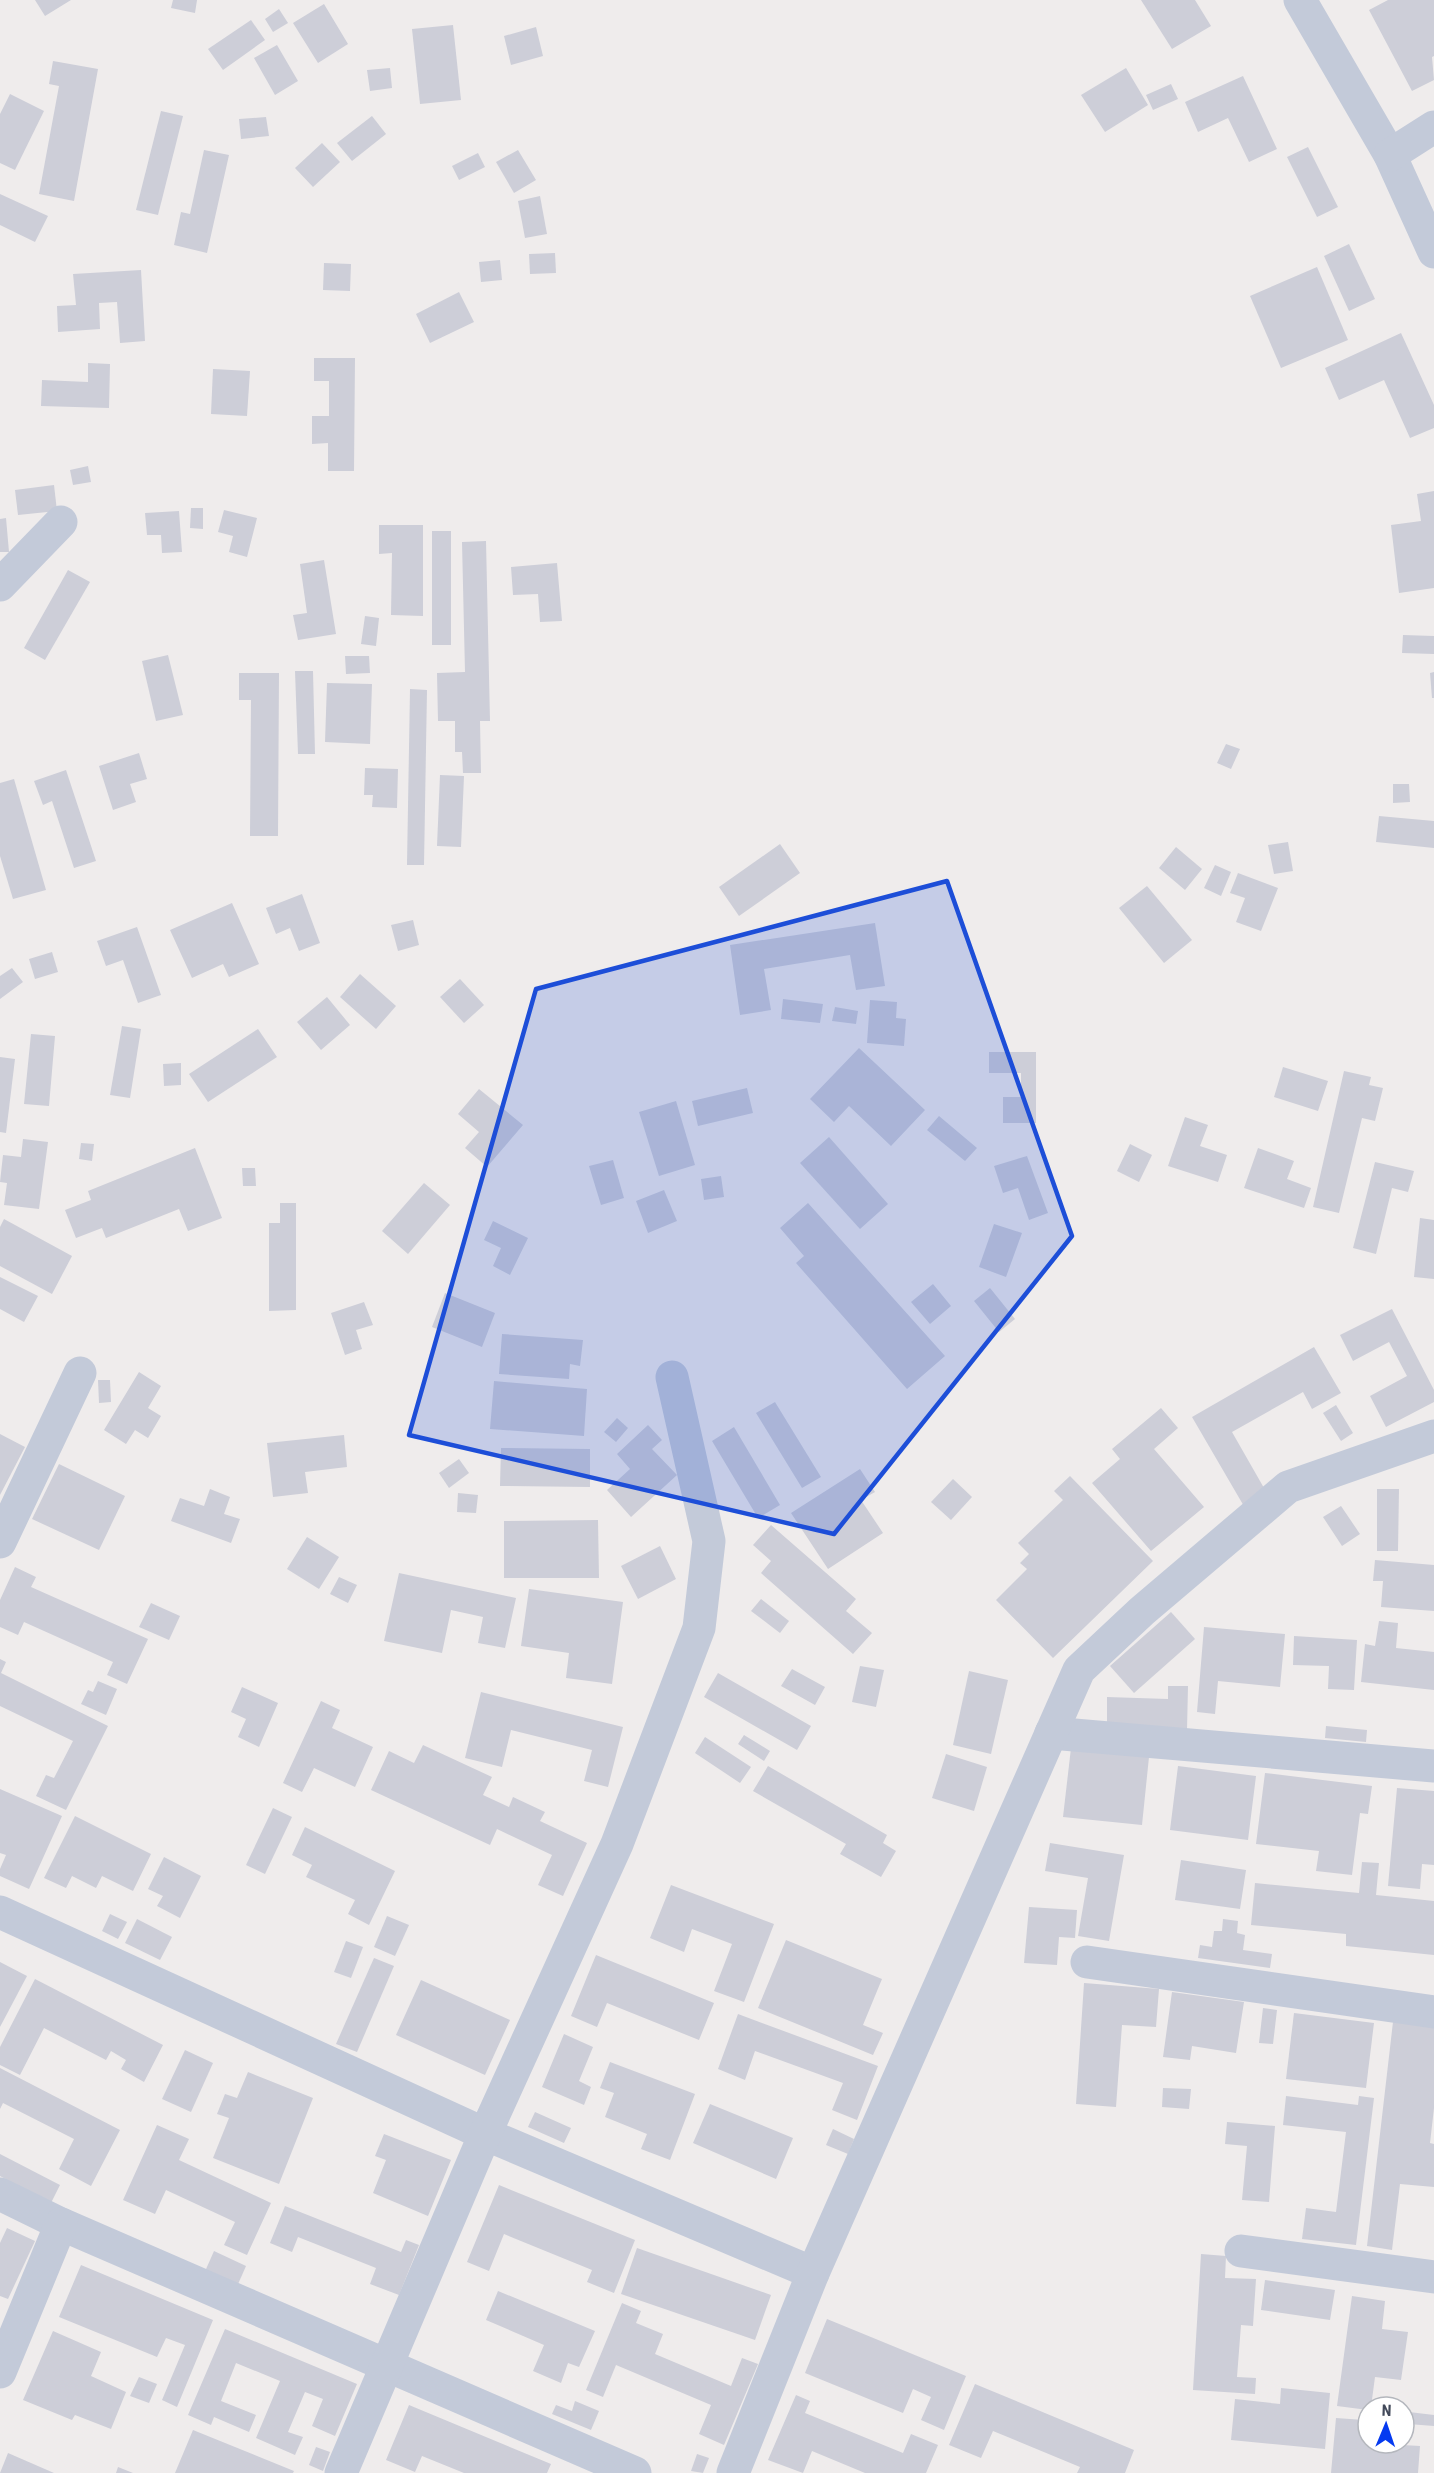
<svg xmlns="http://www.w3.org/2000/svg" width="1434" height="2473" font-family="'Roboto Condensed',sans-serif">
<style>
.building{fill:#cdced8}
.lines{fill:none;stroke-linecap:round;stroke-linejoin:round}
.minor{stroke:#c3cad9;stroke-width:33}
.marked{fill:#1d4ed8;fill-opacity:0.2;stroke:#1d4ed8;stroke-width:4.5;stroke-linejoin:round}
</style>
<rect width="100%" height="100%" fill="#efecec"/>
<g class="building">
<path d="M35,0H71L45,16Z"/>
<path d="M173,0H197L195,13L171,8Z"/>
<path d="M1141,0H1195L1211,26L1172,49Z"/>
<path d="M1388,0H1434V56L1432,57L1434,80L1412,91L1369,10Z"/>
<path d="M324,4L348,44L318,63L293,23Z"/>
<path d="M279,9L288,23L273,32L265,19Z"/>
<path d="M251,20L265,40L223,70L208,49Z"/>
<path d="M453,25L461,100L420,104L412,29Z"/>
<path d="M536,27L543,56L511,65L504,36Z"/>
<path d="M277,45L298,81L275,95L254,58Z"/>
<path d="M53,61L98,69L74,201L39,194L59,86L49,84Z"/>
<path d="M390,68L392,88L370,91L367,70Z"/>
<path d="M1126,68L1148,105L1105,132L1081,95Z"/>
<path d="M1243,76L1277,149L1249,162L1228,118L1198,132L1185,102Z"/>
<path d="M1171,84L1178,99L1153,110L1146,95Z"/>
<path d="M10,94L44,111L15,170L0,163V114Z"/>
<path d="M161,111L183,116L158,215L136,210Z"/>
<path d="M372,116L386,134L352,161L337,143Z"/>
<path d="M266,117L269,136L241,139L239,119Z"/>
<path d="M322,143L340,162L313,187L295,168Z"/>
<path d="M1308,147L1338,207L1317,217L1287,157Z"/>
<path d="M204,150L229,155L207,253L174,245L181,212L190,214Z"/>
<path d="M518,150L536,180L514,193L496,162Z"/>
<path d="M478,153L485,167L459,180L452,166Z"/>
<path d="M0,194L48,216L35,242L0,225Z"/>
<path d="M540,196L547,234L525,238L518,201Z"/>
<path d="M1349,244L1375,299L1349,311L1324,256Z"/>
<path d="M555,253L556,273L530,274L529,254Z"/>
<path d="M500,260L502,280L481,282L479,262Z"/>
<path d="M324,263L351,264L350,291L323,290Z"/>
<path d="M1317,267L1348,340L1281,368L1250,296Z"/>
<path d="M141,270L145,341L120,343L117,302L99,303L100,329L58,332L57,306L76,305L73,274Z"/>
<path d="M459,292L474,322L430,343L416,314Z"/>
<path d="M1401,333L1434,405V428L1410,438L1384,380L1339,400L1325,368Z"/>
<path d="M314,358H355L354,471H328V443L312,444V416H329V381H314Z"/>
<path d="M88,363L110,364L109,408L41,406L42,380L88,382Z"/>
<path d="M213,369L250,371L247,416L211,414Z"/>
<path d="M88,466L91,482L73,485L70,470Z"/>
<path d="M54,485L57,511L18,515L15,490Z"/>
<path d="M1434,491V588L1399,593L1391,525L1421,521L1417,494Z"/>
<path d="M191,508H203V529L190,528Z"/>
<path d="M224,510L257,518L247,557L229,552L233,536L218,532Z"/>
<path d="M179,511L182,552L162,553L161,535H147L145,513Z"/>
<path d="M6,518L9,552H0V519Z"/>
<path d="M379,525H423V616L391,615L392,553L379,554Z"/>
<rect x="432" y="531" width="19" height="114"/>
<path d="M486,541L490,721H480L481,773H463L462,752H455V721H438L437,673L465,672L462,542Z"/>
<path d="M324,560L336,634L298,640L293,615L307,613L300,564Z"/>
<path d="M557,563L562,621L540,622L538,594L513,595L511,567Z"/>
<path d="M68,570L90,582L45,660L24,648Z"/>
<path d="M365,616L379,618L376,646L361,644Z"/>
<path d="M1403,635L1434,636V654L1402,653Z"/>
<path d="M168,655L183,715L156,721L142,661Z"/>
<path d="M345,656H369L370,673L346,674Z"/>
<path d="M295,671H313L315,754H298Z"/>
<path d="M1434,672V698H1432L1430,673Z"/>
<path d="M239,673H279L278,836H250L251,700H239Z"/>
<path d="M327,683L372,684L370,744L325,742Z"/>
<path d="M410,689L427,690L424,865H407Z"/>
<path d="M1226,744L1240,749L1231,769L1217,763Z"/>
<path d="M139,753L147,779L130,784L136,802L113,810L99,766Z"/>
<path d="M365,768L398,769L397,808L372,807L373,795H364Z"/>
<path d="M66,770L96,861L74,868L52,801L43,805L34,781Z"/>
<path d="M440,775L464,776L461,847L437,846Z"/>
<path d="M14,779L46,890L13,899L0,856V783Z"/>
<path d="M1393,784H1409L1410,802L1393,803Z"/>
<path d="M1379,816L1434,821V848L1376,842Z"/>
<path d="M1288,842L1293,871L1274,874L1268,845Z"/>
<path d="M780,844L800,873L739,916L719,887Z"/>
<path d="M1176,847L1202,869L1185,890L1159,868Z"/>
<path d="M1215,865L1231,872L1221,896L1204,888Z"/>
<path d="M1238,873L1278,888L1261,931L1236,922L1245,898L1230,893Z"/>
<path d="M1147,886L1192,940L1164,963L1119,908Z"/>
<path d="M302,894L320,943L299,951L290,928L276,934L266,908Z"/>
<path d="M232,903L259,964L229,977L223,964L192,978L170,930Z"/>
<path d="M413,920L419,945L398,951L391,925Z"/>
<path d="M875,923L885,986L856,990L850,955L764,969L771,1010L740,1015L730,945Z"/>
<path d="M137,927L161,995L138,1003L123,960L106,966L97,941Z"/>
<path d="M52,952L58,972L35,979L29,959Z"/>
<path d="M12,968L23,982L0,999V976Z"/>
<path d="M360,974L396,1006L376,1029L340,997Z"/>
<path d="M460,979L484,1005L464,1023L440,997Z"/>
<path d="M327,997L350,1025L321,1050L297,1022Z"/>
<path d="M783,999L823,1004L820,1023L781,1019Z"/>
<path d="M870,1000L897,1002L896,1018L906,1019L904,1046L867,1043Z"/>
<path d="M835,1007L858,1011L856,1024L832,1021Z"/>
<path d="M122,1026L141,1029L130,1098L110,1095Z"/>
<path d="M258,1029L277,1057L208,1102L189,1074Z"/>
<path d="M31,1034L55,1036L49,1106L24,1104Z"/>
<path d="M859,1048L925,1110L891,1146L849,1106L834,1122L810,1099Z"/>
<path d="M989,1052H1036V1123H1003V1097H1021V1073H989Z"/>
<path d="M0,1057L15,1059L6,1133L0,1132Z"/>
<path d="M181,1063V1085L164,1086L163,1064Z"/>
<path d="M1283,1067L1328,1081L1318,1111L1274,1097Z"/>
<path d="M1344,1071L1371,1077L1369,1085L1383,1088L1375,1121L1362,1118L1339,1213L1313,1207Z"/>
<path d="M747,1088L753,1113L698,1126L692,1101Z"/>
<path d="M479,1089L523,1125L487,1167L465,1148L479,1132L458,1114Z"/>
<path d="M676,1101L695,1165L659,1176L639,1112Z"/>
<path d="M939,1116L977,1148L965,1161L927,1130Z"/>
<path d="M1185,1117L1208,1125L1200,1146L1227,1155L1218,1182L1168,1166Z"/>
<path d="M829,1137L888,1204L860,1229L800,1163Z"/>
<path d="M23,1139L48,1142L39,1209L4,1205L7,1183L0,1182L3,1155L21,1157Z"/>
<path d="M81,1143L94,1144L92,1161L79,1159Z"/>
<path d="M1130,1144L1152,1155L1139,1182L1117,1171Z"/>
<path d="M195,1148L222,1218L188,1231L179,1209L106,1238L102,1228L76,1238L65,1210L91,1200L88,1191Z"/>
<path d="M1258,1148L1294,1161L1287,1179L1311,1188L1304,1208L1244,1188Z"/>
<path d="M1027,1156L1048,1213L1029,1220L1018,1188L1003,1193L994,1166Z"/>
<path d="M613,1160L624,1198L601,1205L589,1166Z"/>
<path d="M1375,1162L1414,1171L1408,1192L1392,1188L1376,1254L1353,1248Z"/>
<path d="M242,1168H255L256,1186H243Z"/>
<path d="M721,1176L724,1197L704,1200L701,1179Z"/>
<path d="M424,1183L450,1205L408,1254L382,1231Z"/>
<path d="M664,1190L677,1221L648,1233L636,1201Z"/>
<path d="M280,1203H296V1310L269,1311V1223H280Z"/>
<path d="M808,1203L945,1356L907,1389L796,1263L804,1256L780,1228Z"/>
<path d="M1420,1218L1434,1220V1279L1414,1277Z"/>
<path d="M4,1219L72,1256L52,1294L0,1266V1227Z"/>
<path d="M493,1221L528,1238L510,1275L493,1266L501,1248L484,1240Z"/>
<path d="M994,1224L1022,1233L1006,1277L979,1267Z"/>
<path d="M0,1277L38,1296L24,1322L0,1309Z"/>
<path d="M933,1284L951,1306L930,1324L911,1302Z"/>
<path d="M990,1288L1015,1319L999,1332L974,1301Z"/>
<path d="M445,1293L495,1313L482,1347L432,1327Z"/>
<path d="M364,1302L373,1325L356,1330L362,1349L345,1355L331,1313Z"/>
<path d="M1392,1309L1434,1390V1402L1386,1427L1370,1396L1407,1376L1389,1342L1353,1361L1340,1335Z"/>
<path d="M502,1334L583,1340L580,1366L570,1364L569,1379L499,1374Z"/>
<path d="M1314,1347L1341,1393L1312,1409L1303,1392L1232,1432L1268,1495L1245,1508L1192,1417Z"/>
<path d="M139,1372L161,1386L148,1408L161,1416L148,1438L135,1430L126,1444L104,1430Z"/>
<path d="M98,1380H110L111,1402L99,1403Z"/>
<path d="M494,1381L587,1389L584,1436L490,1429Z"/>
<path d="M775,1402L821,1477L802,1488L756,1413Z"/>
<path d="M1336,1405L1353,1433L1341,1441L1323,1413Z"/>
<path d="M1161,1408L1178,1428L1154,1449L1204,1507L1151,1551L1092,1483L1120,1459L1112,1449Z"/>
<path d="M617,1418L628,1428L616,1442L604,1432Z"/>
<path d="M648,1425L662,1440L652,1449L677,1475L631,1517L607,1490L630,1469L617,1454Z"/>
<path d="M734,1427L780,1505L758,1518L712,1441Z"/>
<path d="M0,1434L25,1447L0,1495Z"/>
<path d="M344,1435L347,1467L305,1472L308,1493L273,1497L267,1443Z"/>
<path d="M501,1448L590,1449V1487L500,1486Z"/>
<path d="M459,1459L469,1473L449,1488L439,1473Z"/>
<path d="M59,1464L125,1496L99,1550L32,1519Z"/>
<path d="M860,1469L875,1492L861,1500L883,1533L828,1569L791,1513Z"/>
<path d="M1070,1476L1153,1561L1053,1658L996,1600L1027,1569L1020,1563L1029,1554L1018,1543L1063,1500L1054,1491Z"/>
<path d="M953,1479L972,1497L951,1520L931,1502Z"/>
<path d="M210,1489L230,1497L224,1514L240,1519L231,1543L171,1521L180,1498L204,1506Z"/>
<path d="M1377,1489H1399L1398,1551H1377Z"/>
<path d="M458,1493L478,1495L476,1513L457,1512Z"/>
<path d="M1341,1506L1360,1534L1342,1546L1323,1517Z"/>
<path d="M598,1520L599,1578H504V1521Z"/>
<path d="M771,1525L856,1599L846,1611L872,1633L853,1654L761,1573L771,1561L753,1545Z"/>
<path d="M307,1537L339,1557L319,1589L287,1569Z"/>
<path d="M660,1546L676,1579L638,1599L621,1566Z"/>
<path d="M1375,1560L1434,1565V1611L1381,1607L1383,1581H1373Z"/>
<path d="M15,1567L36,1577L31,1587L148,1639L127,1684L107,1675L113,1662L24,1622L18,1635L0,1627V1600Z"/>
<path d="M399,1573L516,1598L505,1648L478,1643L483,1617L451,1610L442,1653L384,1641Z"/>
<path d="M339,1577L357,1585L348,1603L330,1594Z"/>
<path d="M529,1589L623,1602L612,1684L566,1678L569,1653L521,1646Z"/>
<path d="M761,1599L789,1621L780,1633L751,1611Z"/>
<path d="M151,1603L180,1616L169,1640L139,1627Z"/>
<path d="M1171,1612L1195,1639L1134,1693L1110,1666Z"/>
<path d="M1379,1621L1398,1623L1396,1648L1434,1652V1690L1361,1682L1365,1644L1375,1646Z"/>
<path d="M1204,1627L1285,1634L1280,1687L1218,1681L1215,1714L1197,1712Z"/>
<path d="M1294,1636L1357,1640L1354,1690L1328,1689L1329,1666L1293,1665Z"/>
<path d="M0,1659L6,1662L1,1673L108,1726L66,1810L36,1796L46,1775L54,1778L73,1741L0,1706Z"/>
<path d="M860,1666L884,1670L876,1707L852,1702Z"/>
<path d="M792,1669L825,1687L815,1705L781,1686Z"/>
<path d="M969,1671L1008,1680L991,1754L953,1745Z"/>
<path d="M718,1673L811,1726L797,1750L704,1697Z"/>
<path d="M98,1681L117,1689L106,1715L81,1704L88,1690L93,1692Z"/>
<path d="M1168,1686H1188L1187,1730L1107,1727V1697L1168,1699Z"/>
<path d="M242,1687L278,1703L259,1747L238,1737L246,1719L231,1712Z"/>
<path d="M481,1692L623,1727L608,1787L584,1781L592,1750L511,1730L502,1767L465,1758Z"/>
<path d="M321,1701L340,1710L332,1728L373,1747L355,1787L314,1768L302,1792L283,1783Z"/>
<path d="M1326,1726L1367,1730L1366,1742L1325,1738Z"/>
<path d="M744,1735L770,1751L764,1761L738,1744Z"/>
<path d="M705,1737L751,1767L740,1783L695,1753Z"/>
<path d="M423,1745L492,1777L483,1795L509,1807L513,1797L545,1812L540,1821L587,1843L563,1896L538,1885L552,1855L497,1829L490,1845L371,1790L389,1751L414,1763Z"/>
<path d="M1071,1748L1149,1757L1142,1825L1063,1817Z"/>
<path d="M946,1754L987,1767L974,1811L932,1798Z"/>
<path d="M768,1766L887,1835L883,1843L896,1851L881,1877L840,1854L846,1844L753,1791Z"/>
<path d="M1178,1766L1256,1776L1248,1840L1170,1830Z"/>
<path d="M1265,1773L1372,1786L1368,1814L1360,1813L1352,1875L1316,1871L1319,1851L1256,1844Z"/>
<path d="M1397,1788L1434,1791V1865L1422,1864L1420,1889L1388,1886Z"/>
<path d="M0,1789L62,1816L29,1889L0,1876V1869L6,1855L0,1853Z"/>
<path d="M273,1808L292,1817L265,1874L246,1865Z"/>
<path d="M75,1816L151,1854L133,1891L102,1876L96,1888L72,1876L66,1888L44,1878Z"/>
<path d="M305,1827L395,1871L369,1925L348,1914L355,1900L306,1877L312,1865L292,1855Z"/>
<path d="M1050,1843L1124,1855L1109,1941L1078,1936L1088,1878L1045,1871Z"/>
<path d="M164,1857L201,1876L180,1918L157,1906L163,1896L148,1889Z"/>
<path d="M1181,1860L1246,1870L1240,1909L1175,1900Z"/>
<path d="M1362,1862L1379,1863L1376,1895L1434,1901V1955L1346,1946V1934L1251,1925L1255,1883L1359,1893Z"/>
<path d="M671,1885L774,1924L744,2002L714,1991L732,1944L692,1929L684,1952L650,1938Z"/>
<path d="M1029,1907L1077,1910L1075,1938L1059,1937L1057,1965L1024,1963Z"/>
<path d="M110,1914L127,1922L118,1939L102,1931Z"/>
<path d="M387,1916L409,1925L395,1956L374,1947Z"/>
<path d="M137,1919L172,1937L160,1960L125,1943Z"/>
<path d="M1223,1919L1238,1921L1237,1933L1245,1935L1243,1950L1272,1954L1270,1968L1198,1958L1200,1945L1212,1947L1214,1931H1222Z"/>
<path d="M786,1940L882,1979L863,2025L883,2033L873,2055L758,2008Z"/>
<path d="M346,1941L363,1947L351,1978L334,1972Z"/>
<path d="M596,1955L714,2003L699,2040L607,2003L597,2027L571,2016Z"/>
<path d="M374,1958L394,1966L357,2052L336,2044Z"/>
<path d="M0,1962L27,1976L0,2027Z"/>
<path d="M35,1979L163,2045L144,2082L121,2069L126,2060L111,2051L106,2060L44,2028L20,2075L0,2065V2047Z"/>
<path d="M421,1980L510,2020L485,2075L396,2035Z"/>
<path d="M1084,1983L1159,1989L1156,2027L1122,2025L1116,2107L1076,2104Z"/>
<path d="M1172,1992L1244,2002L1236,2053L1192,2046L1190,2060L1163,2057Z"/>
<path d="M1263,2008L1277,2010L1273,2044L1259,2043Z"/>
<path d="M1294,2013L1374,2023L1366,2088L1286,2079Z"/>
<path d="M738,2014L878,2066L857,2120L832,2110L843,2083L755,2051L745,2080L718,2069Z"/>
<path d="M1393,2022L1434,2027V2108L1430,2143L1434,2144V2187L1400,2184L1392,2250L1367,2246Z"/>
<path d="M564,2034L593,2047L579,2081L591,2087L584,2105L542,2087Z"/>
<path d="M185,2050L213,2063L191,2112L162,2099Z"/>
<path d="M610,2062L695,2094L670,2160L641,2149L647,2134L605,2117L614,2093L600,2088Z"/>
<path d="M0,2068L120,2130L91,2186L59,2169L74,2139L3,2103L0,2109Z"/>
<path d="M248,2072L313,2098L279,2184L213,2158L229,2118L217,2114L225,2094L237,2098Z"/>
<path d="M1163,2088L1191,2089L1189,2109L1162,2107Z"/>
<path d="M1286,2096L1358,2105L1359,2096L1374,2098L1356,2245L1302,2239L1306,2208L1336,2212L1346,2132L1283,2125Z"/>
<path d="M710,2104L793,2138L776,2179L693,2143Z"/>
<path d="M535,2112L571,2128L564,2143L528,2127Z"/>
<path d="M1227,2122L1275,2126L1269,2202L1242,2200L1247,2146L1225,2144Z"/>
<path d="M157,2125L189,2139L179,2160L271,2203L247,2255L224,2245L235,2222L166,2190L155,2214L123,2200Z"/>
<path d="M833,2129L854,2139L848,2154L826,2145Z"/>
<path d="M384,2134L451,2160L428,2216L373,2193L386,2160L375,2156Z"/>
<path d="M0,2154L60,2185L51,2203L0,2176Z"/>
<path d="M499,2185L635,2240L614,2293L587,2282L592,2270L504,2234L489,2271L467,2262Z"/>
<path d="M285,2206L401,2252L406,2240L419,2245L399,2295L370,2284L376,2268L298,2237L292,2252L270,2243Z"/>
<path d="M7,2228L35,2241L8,2299L0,2296V2243Z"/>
<path d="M637,2248L771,2295L755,2340L621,2294Z"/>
<path d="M214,2251L246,2266L235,2291L203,2276Z"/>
<path d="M1201,2254L1226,2256L1225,2278L1256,2279L1253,2326L1241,2325L1237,2377L1256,2378L1255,2394L1193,2390Z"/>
<path d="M81,2265L213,2320L177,2407L162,2400L185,2345L166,2338L157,2357L59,2317Z"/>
<path d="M1265,2280L1335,2290L1330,2320L1261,2310Z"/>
<path d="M498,2291L595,2331L579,2367L568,2363L561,2383L533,2371L544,2345L486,2320Z"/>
<path d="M1352,2296L1385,2301L1382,2329L1408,2332L1401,2380L1375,2377L1371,2407H1368V2410L1337,2406Z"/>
<path d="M622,2303L641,2311L636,2323L663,2334L655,2354L731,2386L742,2358L758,2364L724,2445L699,2434L711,2405L616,2365L603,2397L586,2390Z"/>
<path d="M827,2319L966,2376L944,2430L921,2420L931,2397L913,2389L903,2413L805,2373Z"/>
<path d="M225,2329L357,2384L335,2436L312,2426L323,2399L305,2392L288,2432L303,2437L295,2455L256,2438L280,2381L236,2363L221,2401L256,2415L249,2432L214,2417L211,2425L188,2415Z"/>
<path d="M53,2331L101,2352L91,2376L126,2392L111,2429L75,2415L72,2420L23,2400Z"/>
<path d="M139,2377L157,2384L149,2403L130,2396Z"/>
<path d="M975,2384L1134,2450L1125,2473H1077L1080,2467L993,2431L981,2458L949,2445Z"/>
<path d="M1281,2388L1330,2393L1325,2449L1231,2440L1235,2399L1280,2404Z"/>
<path d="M796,2395L810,2401L805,2413L903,2453L911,2434L938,2445L926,2473H865L812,2451L803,2473L768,2460Z"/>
<path d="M575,2401L599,2411L591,2430L552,2414L556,2405L572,2411Z"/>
<path d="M409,2405L551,2464L547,2473H464L422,2456L415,2472L386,2460Z"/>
<path d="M1409,2412L1434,2415V2426L1408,2424Z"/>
<path d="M1336,2418L1364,2420L1363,2440L1368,2441V2443L1420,2446L1418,2473H1331Z"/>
<path d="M193,2430L294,2471L293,2473H175Z"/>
<path d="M316,2447L330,2452L323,2471L309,2465Z"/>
<path d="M8,2453L54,2473H0Z"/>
<path d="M697,2454L709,2458L703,2473L691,2471Z"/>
<path d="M118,2467L133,2473H116Z"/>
</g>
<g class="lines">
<g class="minor">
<path d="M1300,0L1390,155L1434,252"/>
<path d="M1390,155L1434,127"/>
<path d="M0,585L61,522"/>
<path d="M0,1542L80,1373"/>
<path d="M1051,1733L1434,1766"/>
<path d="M0,1912L485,2134L813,2273"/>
<path d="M1087,1962L1434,2012"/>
<path d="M0,2194L61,2224L635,2473"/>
<path d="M1241,2251L1434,2277"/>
<path d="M0,2372L61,2224"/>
<path d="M341,2473L485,2134L617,1844L699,1628L709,1541L672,1377"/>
<path d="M733,2473L813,2273L1079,1670L1142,1611L1288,1487L1434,1436"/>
</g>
</g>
<path class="marked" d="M947,881L1072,1236L834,1534L409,1435L536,989Z"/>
<g transform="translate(1386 2425) rotate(2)"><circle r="28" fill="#ffffff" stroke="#b4b7bd" stroke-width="1.5"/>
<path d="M0-4.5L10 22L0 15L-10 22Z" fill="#053af0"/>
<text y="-9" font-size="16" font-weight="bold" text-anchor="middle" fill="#434a5b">N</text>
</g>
</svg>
